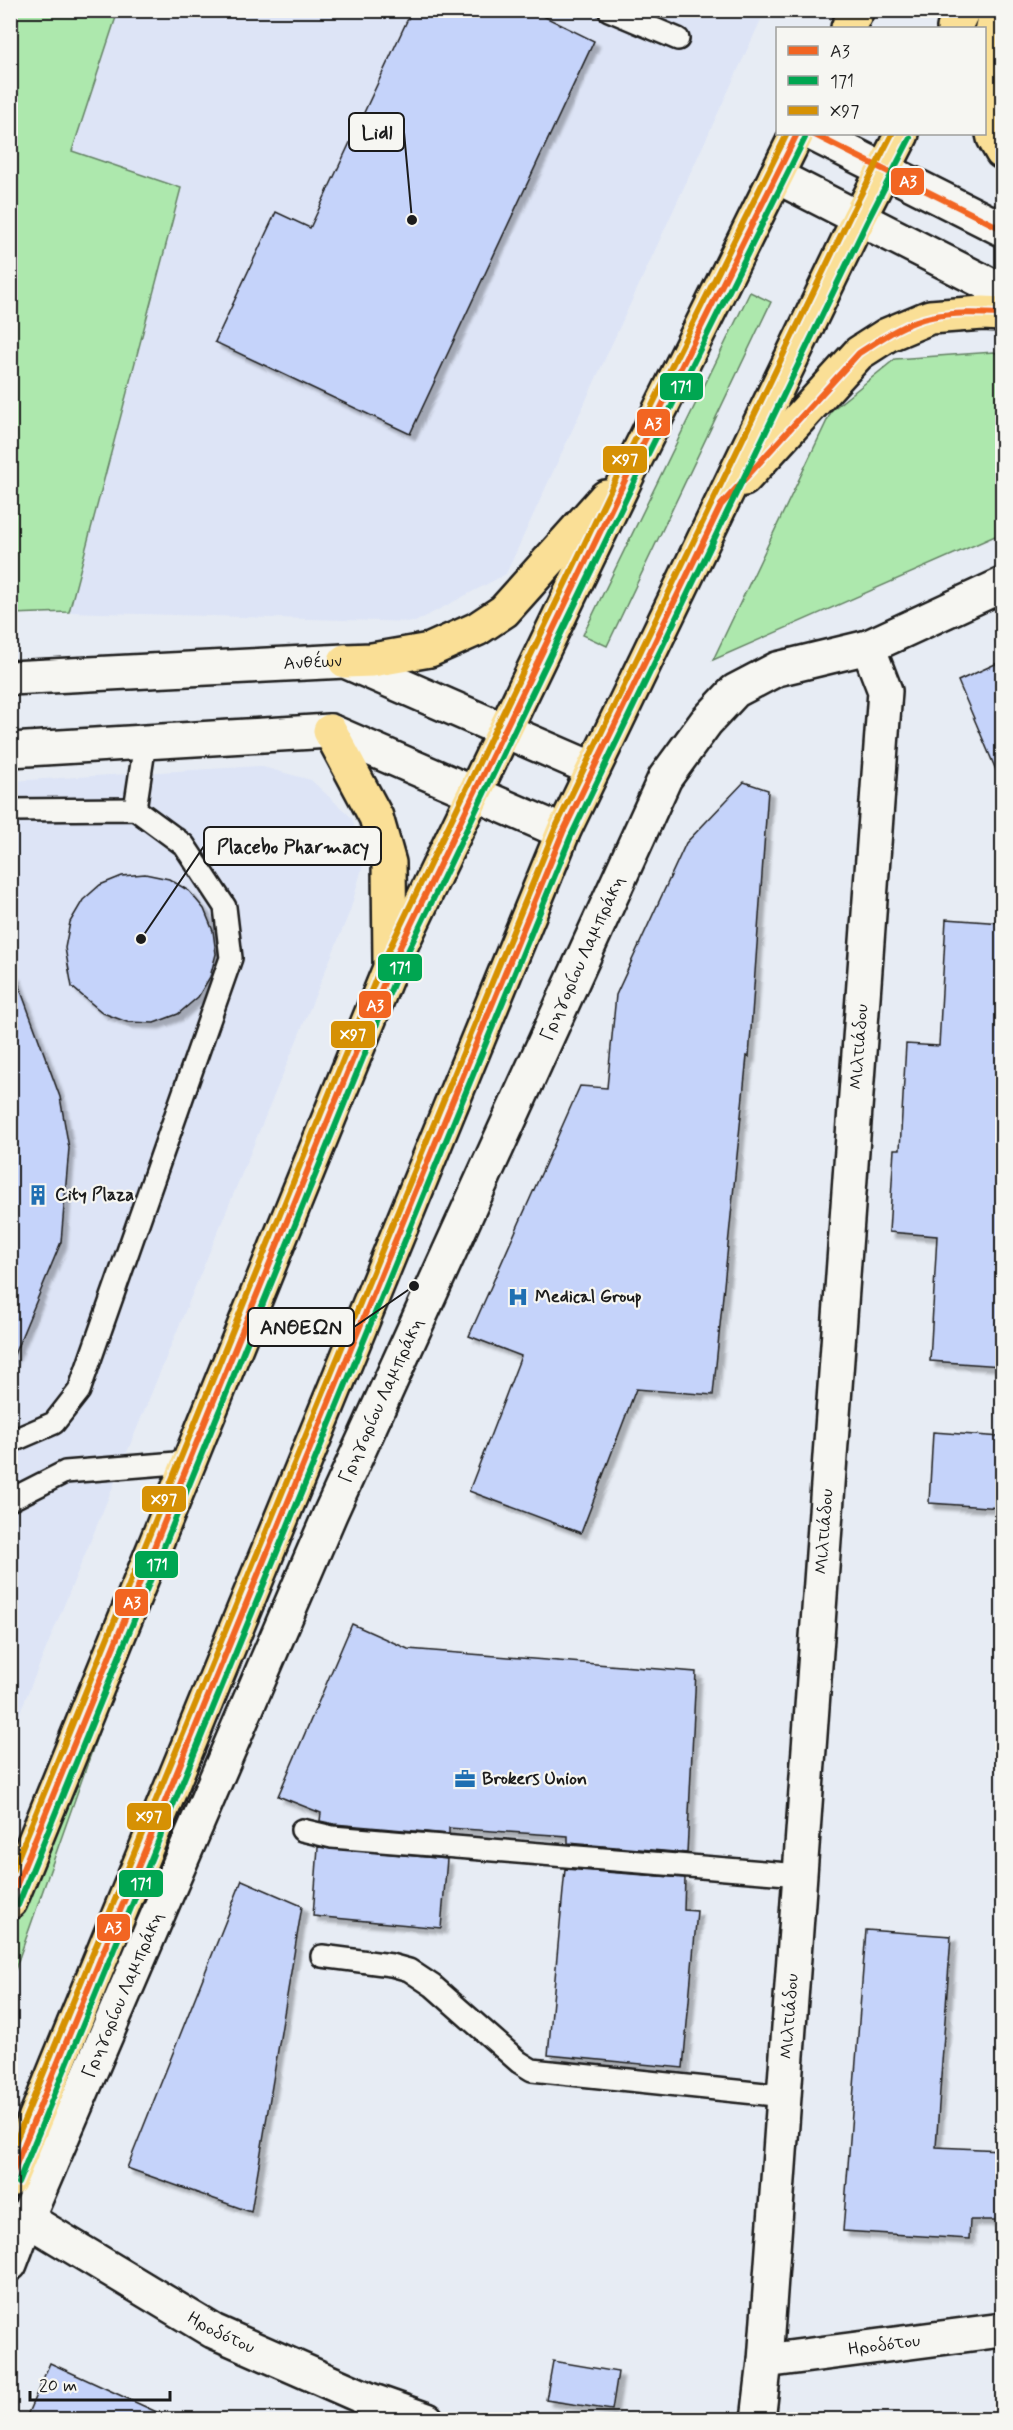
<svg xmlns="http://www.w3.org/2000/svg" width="1013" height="2430" font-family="Mynerve,sans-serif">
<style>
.built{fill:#dde4f6}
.green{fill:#ade8ad;stroke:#648264;stroke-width:1.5}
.building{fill:#c5d3fa;stroke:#1c1c1c;stroke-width:1.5;filter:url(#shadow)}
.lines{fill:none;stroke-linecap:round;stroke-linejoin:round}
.service-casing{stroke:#1c1c1c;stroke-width:26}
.minor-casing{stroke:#1c1c1c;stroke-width:38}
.secondary-casing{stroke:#1c1c1c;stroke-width:38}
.primary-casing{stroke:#1c1c1c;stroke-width:38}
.service{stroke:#f6f6f2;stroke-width:21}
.minor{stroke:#f6f6f2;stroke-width:33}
.secondary{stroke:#f6f6f2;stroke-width:33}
.primary{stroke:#fadf96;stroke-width:33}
.bus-1-casing{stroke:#f6f6f2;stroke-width:10}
.bus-2-casing{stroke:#f6f6f2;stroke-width:10}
.bus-3-casing{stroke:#f6f6f2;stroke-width:10}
.bus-1{stroke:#f26522;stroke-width:6}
.bus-2{stroke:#00a651;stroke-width:6}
.bus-3{stroke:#d69104;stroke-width:6}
.labels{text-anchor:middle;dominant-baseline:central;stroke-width:4.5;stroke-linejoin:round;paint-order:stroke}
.street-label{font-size:18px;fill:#1c1c1c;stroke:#f6f6f2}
.poi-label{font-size:18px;font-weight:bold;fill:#1c1c1c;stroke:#f6f6f2;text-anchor:start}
.leader{fill:none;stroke:#1c1c1c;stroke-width:2}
.callout-dot{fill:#1c1c1c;stroke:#f6f6f2;stroke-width:2}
.callout{fill:#f6f6f2;stroke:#1c1c1c;stroke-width:2}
.callout-label{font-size:20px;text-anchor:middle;font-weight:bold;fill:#1c1c1c}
.line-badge{stroke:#f6f6f2;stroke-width:2}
.badge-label{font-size:16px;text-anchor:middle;font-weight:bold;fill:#fff}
</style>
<defs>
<filter id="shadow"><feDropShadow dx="5.5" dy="5.5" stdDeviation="1.5" flood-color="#0004"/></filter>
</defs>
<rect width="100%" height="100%" fill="#e7ecf4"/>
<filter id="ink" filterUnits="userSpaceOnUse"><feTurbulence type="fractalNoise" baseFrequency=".0167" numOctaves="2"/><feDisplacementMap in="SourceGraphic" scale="12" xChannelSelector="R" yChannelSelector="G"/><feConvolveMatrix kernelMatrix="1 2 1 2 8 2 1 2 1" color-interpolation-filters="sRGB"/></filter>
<g filter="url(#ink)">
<g class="built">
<path d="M118,11H765L506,574L415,622L69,612L181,188L71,151Z"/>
<path d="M259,766L311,780L352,818L364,861L350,911L11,1734V781Z"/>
</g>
<g class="green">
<path d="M10,11H118L72,151L181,188L69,612L11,614Z"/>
<path d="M750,292L771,302L607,646L583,635Z"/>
<path d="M994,352L1002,356V533L713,660L832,410L895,359Z"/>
<path d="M117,1680L11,1981V1932Z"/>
</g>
<g class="building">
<path d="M412,10H531L594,41L410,434L215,342L276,212L310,228Z"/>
<path d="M1002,661V784L958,681Z"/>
<path d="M744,782L768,790L749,1057L747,1056L713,1395L636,1389L581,1533L469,1491L521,1356L469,1336L580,1086L607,1088L616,995L686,843Z"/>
<path d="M145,874L169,879L189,891L204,909L213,931L216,954L210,977L198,997L178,1014L154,1023L127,1022L103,1013L72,987L65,948L70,922L83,900L100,885L122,876Z"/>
<path d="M946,919L1002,923V1366L930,1361L937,1236L889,1232L894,1149H900L906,1044L939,1046Z"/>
<path d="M10,975H15L60,1097L69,1148L61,1242L11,1362Z"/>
<path d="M933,1432L1002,1437V1508L929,1503Z"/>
<path d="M352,1624L408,1649L696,1672L687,1853L568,1843V1836L449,1828V1834L334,1824L320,1821L321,1813L278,1796Z"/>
<path d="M318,1847L447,1859L441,1928L313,1916Z"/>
<path d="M565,1869L685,1878L684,1910L697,1911L683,2068L548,2055Z"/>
<path d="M242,1880L302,1906L251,2212L127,2168Z"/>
<path d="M866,1930L951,1936L936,2147L1002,2150V2220H970L969,2239L843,2231Z"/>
<path d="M553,2361L618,2372L612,2410L546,2400Z"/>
<path d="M50,2363L174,2420H25Z"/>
</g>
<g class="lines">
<g class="service-casing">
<g id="service">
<path d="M609,10L678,39"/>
<path d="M135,809L145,743"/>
<path d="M10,810L135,809L184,845L225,907L231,958L79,1391L54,1423L10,1442"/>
<path d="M10,1500L65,1472L189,1462"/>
<path d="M302,1830L332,1837L800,1875"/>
<path d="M322,1956L391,1965L409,1970L433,1986L519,2062L532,2070L784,2096"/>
</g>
</g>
<g class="minor-casing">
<g id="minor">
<path id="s1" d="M27,2219L213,2331L370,2400L427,2420"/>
<path id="s2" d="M10,2264L27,2219L330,1514L665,778L706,722L735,691L777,669L868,647L1002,585"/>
<path id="s3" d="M765,2361L1002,2330"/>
<path id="s4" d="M758,2420L765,2361L885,691L868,647"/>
</g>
</g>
<g class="secondary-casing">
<g id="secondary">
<path d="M813,134L1002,229"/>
<path d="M776,176L1002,291"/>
<path id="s5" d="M10,678L345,661L593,769"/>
<path d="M10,750L330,731L563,832"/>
</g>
</g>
<g class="primary-casing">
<g id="primary">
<path d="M848,28L857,10"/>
<path d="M954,28L963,10"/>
<path d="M984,94L988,45L996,10"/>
<path d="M984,94L994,138L1002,152"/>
<path d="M744,479L859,353L887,335L930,317L983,313L1002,314"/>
<path d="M345,661L372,660L430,650L477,629L504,611L606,497"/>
<path d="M330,731L376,817L389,863L390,962"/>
<path d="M10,1902L390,968L628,474L797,134"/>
<path d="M10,2180L563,832L859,218L902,134"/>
</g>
</g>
<use href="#service" class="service"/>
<use href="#minor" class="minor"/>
<use href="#secondary" class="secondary"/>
<use href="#primary" class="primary"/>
<g class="bus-1-casing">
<g id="bus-1">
<path d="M813,134L1002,229"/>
<path d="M10,1901L390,968L628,474L797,134"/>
<path d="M10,2179L563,832L721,505L859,353C881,339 905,322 931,317C953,312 979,313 1002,314"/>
</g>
</g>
<g class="bus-2-casing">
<g id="bus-2">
<path d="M18,1905L398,972L636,478L805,138"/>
<path d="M18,2183L571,836L867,222L910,138"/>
</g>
</g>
<g class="bus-3-casing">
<g id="bus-3">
<path d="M10,1877L382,964L620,470L787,134"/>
<path d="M10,2155L555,829L851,214L892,134"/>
</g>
</g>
<use href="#bus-1" class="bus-1"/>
<use href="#bus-2" class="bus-2"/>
<use href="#bus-3" class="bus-3"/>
</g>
</g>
<defs>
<g id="building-bare" transform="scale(1.62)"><path d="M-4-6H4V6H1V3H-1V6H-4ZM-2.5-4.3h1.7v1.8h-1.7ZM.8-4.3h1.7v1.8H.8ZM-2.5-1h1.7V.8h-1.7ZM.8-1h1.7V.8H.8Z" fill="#1f6fb2" stroke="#f6f6f2" stroke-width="2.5" paint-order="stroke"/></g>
<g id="hospital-bare" transform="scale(1.62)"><path d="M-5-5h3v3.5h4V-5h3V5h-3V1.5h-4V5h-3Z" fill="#1f6fb2" stroke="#f6f6f2" stroke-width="2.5" paint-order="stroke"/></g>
<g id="office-bare" transform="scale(1.62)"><path d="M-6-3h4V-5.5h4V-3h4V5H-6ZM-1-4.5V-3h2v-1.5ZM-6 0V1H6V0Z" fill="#1f6fb2" stroke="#f6f6f2" stroke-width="2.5" paint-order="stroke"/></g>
</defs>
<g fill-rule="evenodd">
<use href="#building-bare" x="38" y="1195"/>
<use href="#hospital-bare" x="518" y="1297"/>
<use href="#office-bare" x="465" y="1779"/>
</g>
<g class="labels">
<g class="street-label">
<text stroke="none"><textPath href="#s5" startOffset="303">Ανθέων</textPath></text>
<text stroke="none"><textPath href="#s2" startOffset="1426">Γρηγορίου Λαμπράκη</textPath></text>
<text stroke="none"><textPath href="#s4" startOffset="1377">Μιλτιάδου</textPath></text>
<text stroke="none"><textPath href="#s2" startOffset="940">Γρηγορίου Λαμπράκη</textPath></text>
<text stroke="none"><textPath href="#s4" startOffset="891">Μιλτιάδου</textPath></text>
<text stroke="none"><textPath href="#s2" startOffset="292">Γρηγορίου Λαμπράκη</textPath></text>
<text stroke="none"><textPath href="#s4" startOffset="405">Μιλτιάδου</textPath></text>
<text stroke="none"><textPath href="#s1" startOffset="225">Ηροδότου</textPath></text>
<text stroke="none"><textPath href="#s3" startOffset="120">Ηροδότου</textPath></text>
</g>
<g class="poi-label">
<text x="55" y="1195">City Plaza</text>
<text x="535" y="1297">Medical Group</text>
<text x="482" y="1779">Brokers Union</text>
</g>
</g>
<path class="leader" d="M412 220L404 132M141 939L204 846M414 1286L354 1327"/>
<g class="callout-dot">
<circle cx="412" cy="220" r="6"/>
<circle cx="141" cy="939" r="6"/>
<circle cx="414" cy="1286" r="6"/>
</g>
<g class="callout">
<rect x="349" y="113" width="55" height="38" rx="6"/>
<rect x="204" y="827" width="177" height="38" rx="6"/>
<rect x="248" y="1308" width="106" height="38" rx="6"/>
</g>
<g class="callout-label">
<text x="377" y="139">Lidl</text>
<text x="293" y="853">Placebo Pharmacy</text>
<text x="301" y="1334">ΑΝΘΕΩΝ</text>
</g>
<g class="line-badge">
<rect x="890" y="167" width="35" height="29" rx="6" fill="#f26522"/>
<rect x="659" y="372" width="45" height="29" rx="6" fill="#00a651"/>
<rect x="636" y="408" width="35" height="29" rx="6" fill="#f26522"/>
<rect x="602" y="445" width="46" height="29" rx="6" fill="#d69104"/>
<rect x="377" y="953" width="46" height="29" rx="6" fill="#00a651"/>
<rect x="358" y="990" width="34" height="29" rx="6" fill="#f26522"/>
<rect x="330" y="1020" width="46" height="29" rx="6" fill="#d69104"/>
<rect x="141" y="1485" width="46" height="28" rx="6" fill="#d69104"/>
<rect x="134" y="1550" width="45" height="29" rx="6" fill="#00a651"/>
<rect x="114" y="1588" width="35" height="29" rx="6" fill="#f26522"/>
<rect x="126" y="1802" width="46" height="29" rx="6" fill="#d69104"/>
<rect x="118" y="1869" width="46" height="29" rx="6" fill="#00a651"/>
<rect x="96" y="1913" width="35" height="29" rx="6" fill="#f26522"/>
</g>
<g class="badge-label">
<text x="908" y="187">Α3</text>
<text x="681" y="392">171</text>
<text x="653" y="429">Α3</text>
<text x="625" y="465">X97</text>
<text x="400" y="973">171</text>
<text x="375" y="1011">Α3</text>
<text x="353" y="1040">X97</text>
<text x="164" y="1505">X97</text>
<text x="157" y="1570">171</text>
<text x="132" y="1608">Α3</text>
<text x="149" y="1822">X97</text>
<text x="141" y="1889">171</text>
<text x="113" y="1933">Α3</text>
</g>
<rect width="1013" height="2430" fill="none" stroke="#f6f6f2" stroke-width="36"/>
<rect x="18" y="18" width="977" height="2394" fill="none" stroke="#1c1c1c" stroke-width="2" filter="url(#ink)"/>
<rect x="776" y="27" width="210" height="108" fill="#f6f6f2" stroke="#9f9f9c" stroke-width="1.5"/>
<rect x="788" y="46" width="30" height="9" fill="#f26522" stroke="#9f9f9c" stroke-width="1.5"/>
<text x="830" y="57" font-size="18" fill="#1c1c1c">Α3</text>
<rect x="788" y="76" width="30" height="9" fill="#00a651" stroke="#9f9f9c" stroke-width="1.5"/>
<text x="830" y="87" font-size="18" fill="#1c1c1c">171</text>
<rect x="788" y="106" width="30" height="9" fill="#d69104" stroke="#9f9f9c" stroke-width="1.5"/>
<text x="830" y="117" font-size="18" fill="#1c1c1c">X97</text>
<path d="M30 2391v9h140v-9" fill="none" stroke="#1c1c1c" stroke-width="3"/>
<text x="39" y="2391" font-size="18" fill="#1c1c1c" stroke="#f6f6f2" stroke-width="4.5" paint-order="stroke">20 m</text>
</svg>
